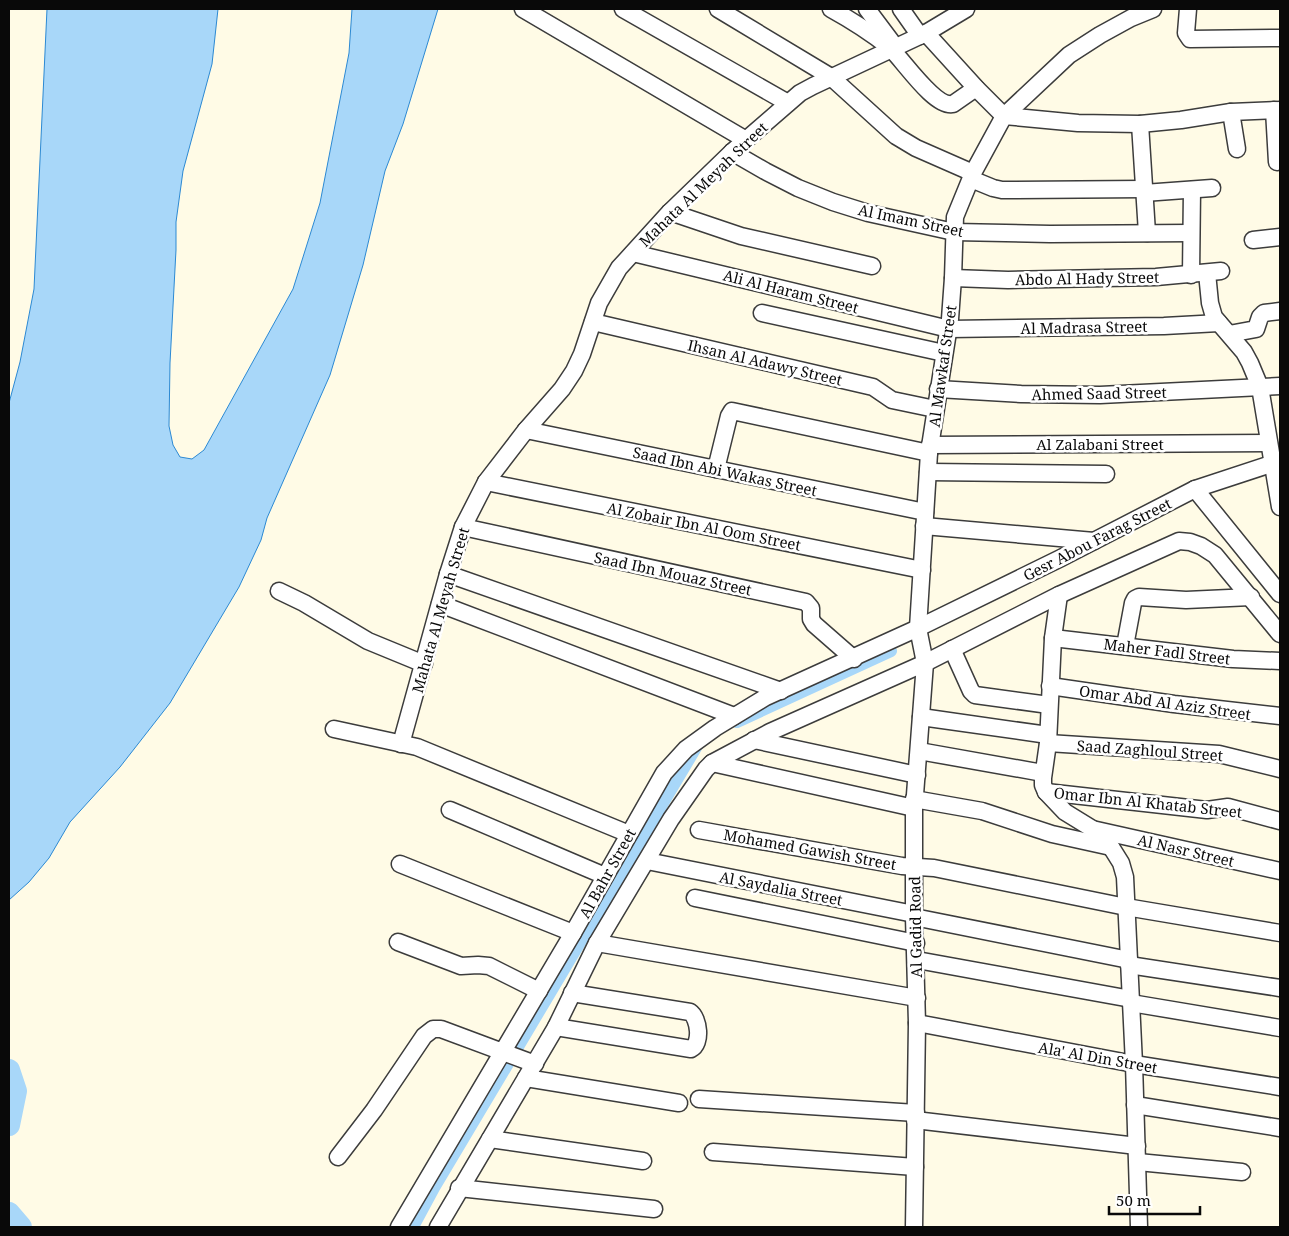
<svg xmlns="http://www.w3.org/2000/svg" width="1289" height="1236" font-family="'Noto Serif',serif">
<style>
.water{fill:#a8d7f9;stroke:#2c89d3}
.lines{fill:none;stroke-linecap:round;stroke-linejoin:round}
.canal{stroke:#a8d7f9;stroke-width:12}
.river{stroke:#a8d7f9;stroke-width:22}
.minor-casing{stroke:#3c3c3c;stroke-width:19}
.minor{stroke:#fff;stroke-width:16}
.labels{text-anchor:middle;dominant-baseline:central;stroke-width:5;stroke-linejoin:round;paint-order:stroke}
.street-label{font-size:15px;fill:#090909;stroke:#fff}
</style>
<rect width="100%" height="100%" fill="#fffbe6"/>
<path class="water" d="M47,9H218L212,64L183,171L176,222V250L170,363L169,426L173,445L180,457L192,459L204,450L293,289L320,203L349,53L352,9H438L403,124L385,171L363,265L330,375L267,518L261,540L239,587L170,703L120,767L70,822L49,858L29,882L9,900V403L20,362L34,289Z"/>
<g class="lines">
<g class="canal">
<path d="M737,722L891,651"/>
<path d="M413,1227L434,1188L700,741"/>
</g>
<g class="river">
<path d="M9,1070L16,1091L9,1125"/>
<path d="M9,1213L21,1227"/>
</g>
<g class="minor-casing">
<g id="minor">
<path d="M523,9L746,140"/>
<path d="M623,9L788,103"/>
<path d="M718,9L831,77L896,136L916,148L973,173"/>
<path d="M831,9C851,20 870,32 889,47C902,58 934,108 953,104L976,88"/>
<path d="M867,9L891,41"/>
<path d="M901,9L920,36"/>
<path d="M1188,9L1186,33L1190,39L1280,38"/>
<path d="M926,33L976,88L1004,116"/>
<path d="M1274,110L1277,162"/>
<path d="M1231,112L1237,149"/>
<path d="M1004,116L1078,123L1140,124L1181,120L1231,112L1280,110"/>
<path d="M1140,124L1147,233"/>
<path d="M732,152L765,171L798,188L833,202L868,213L954,232L1050,234L1191,233"/>
<path d="M971,179L993,188L1002,190L1144,189"/>
<path d="M1144,193L1212,188"/>
<path d="M670,212L741,236L872,266"/>
<path d="M1253,240L1280,237"/>
<path d="M633,253L949,329L1164,326L1219,323"/>
<path d="M1207,273L1210,303L1214,317L1244,352L1250,363L1260,387L1280,507"/>
<path d="M1191,275L1192,190"/>
<path d="M953,278L1008,280L1156,277L1221,271"/>
<path d="M762,313L944,353"/>
<path d="M593,322L873,387L892,400L935,409"/>
<path d="M1229,334L1256,329L1260,317L1264,313L1280,311"/>
<path d="M938,389L1021,394L1100,395L1280,386"/>
<path d="M526,430L925,512"/>
<path d="M930,445L1269,443"/>
<path d="M716,469L729,416L732,411L929,453"/>
<path d="M928,472L1106,474"/>
<path d="M486,482L922,570"/>
<path d="M1195,489L1280,594"/>
<path d="M924,526L1094,541"/>
<path d="M463,527L806,602L811,608V619L814,624L854,659"/>
<path d="M448,574L781,691"/>
<path d="M279,591L304,603L368,641L424,664"/>
<path d="M1059,595L1053,638L1048,743L1043,778V785L1046,792L1065,812L1091,828L1111,847L1121,863L1125,877L1134,1064L1139,1227"/>
<path d="M440,604L734,716"/>
<path d="M1053,638L1233,659L1280,661"/>
<path d="M1125,646L1133,603L1135,599L1139,597L1186,600L1251,597"/>
<path d="M952,649L971,691L975,695L1049,705"/>
<path d="M1050,686L1174,704L1280,716"/>
<path d="M921,717L1048,735"/>
<path d="M334,729L417,747L629,834"/>
<path d="M754,740L917,775"/>
<path d="M1048,743L1219,754L1280,769"/>
<path d="M401,744L448,574L463,527L486,482L526,430L562,389L574,371L582,354L599,303L619,268L670,212L732,152L800,93L813,86L926,33L966,9"/>
<path d="M919,751L1043,773"/>
<path d="M712,763L914,808"/>
<path d="M1046,792L1207,810L1228,807L1280,821"/>
<path d="M914,799L982,811L1052,834L1111,847"/>
<path d="M450,810L605,876"/>
<path d="M1092,829L1280,871"/>
<path d="M699,830L902,866L934,868L1126,907L1280,933"/>
<path d="M647,861L914,914"/>
<path d="M400,864L573,933"/>
<path d="M695,898L916,943"/>
<path d="M914,917L1129,960"/>
<path d="M398,942L461,966L478,965L489,966L539,991"/>
<path d="M597,943L917,998"/>
<path d="M917,960L1131,999"/>
<path d="M1129,965L1280,988"/>
<path d="M1131,1003L1280,1028"/>
<path d="M917,1023L1134,1064L1280,1087"/>
<path d="M556,1027L691,1049C702,1044 699,1018 690,1012L572,993"/>
<path d="M526,1078L679,1103"/>
<path d="M699,1099L916,1113"/>
<path d="M1135,1105L1280,1128"/>
<path d="M915,1120L1137,1146"/>
<path d="M490,1139L643,1161"/>
<path d="M713,1152L915,1167"/>
<path d="M338,1157L374,1110L424,1036L433,1029H441L535,1064"/>
<path d="M1138,1162L1242,1172"/>
<path d="M459,1188L654,1209"/>
<path d="M399,1227L573,933L664,773L686,749L715,728L766,697L918,628L1061,558L1195,489L1280,461"/>
<path d="M438,1227L556,1027L597,943L671,819L706,769L712,763L770,732L925,663L1059,595L1179,541L1190,542L1201,546L1215,555L1280,634"/>
<path d="M914,1227L917,1023L914,917V808L925,663L918,628L929,453L950,319L953,278L955,217L973,173L1004,116L1069,55L1100,35L1131,18L1153,9"/>
</g>
</g>
<use href="#minor" class="minor"/>
</g>
<g class="labels">
<g class="street-label">
<text transform="translate(703 184) rotate(-44)">Mahata Al Meyah Street</text>
<text transform="translate(911 220) rotate(12)">Al Imam Street</text>
<text transform="translate(1087 278) rotate(-1)">Abdo Al Hady Street</text>
<text transform="translate(791 291) rotate(14)">Ali Al Haram Street</text>
<text transform="translate(1084 327) rotate(-1)">Al Madrasa Street</text>
<text transform="translate(765 362) rotate(13)">Ihsan Al Adawy Street</text>
<text transform="translate(942 366) rotate(-82)">Al Mawkaf Street</text>
<text transform="translate(1099 393) rotate(-1)">Ahmed Saad Street</text>
<text x="1100" y="444">Al Zalabani Street</text>
<text transform="translate(725 471) rotate(12)">Saad Ibn Abi Wakas Street</text>
<text transform="translate(704 526) rotate(11)">Al Zobair Ibn Al Oom Street</text>
<text transform="translate(1097 539) rotate(-27)">Gesr Abou Farag Street</text>
<text transform="translate(673 573) rotate(12)">Saad Ibn Mouaz Street</text>
<text transform="translate(440 610) rotate(-74)">Mahata Al Meyah Street</text>
<text transform="translate(1167 651) rotate(7)">Maher Fadl Street</text>
<text transform="translate(1165 702) rotate(8)">Omar Abd Al Aziz Street</text>
<text transform="translate(1150 750) rotate(4)">Saad Zaghloul Street</text>
<text transform="translate(1148 802) rotate(6)">Omar Ibn Al Khatab Street</text>
<text transform="translate(810 849) rotate(10)">Mohamed Gawish Street</text>
<text transform="translate(1186 850) rotate(13)">Al Nasr Street</text>
<text transform="translate(607 873) rotate(-61)">Al Bahr Street</text>
<text transform="translate(781 888) rotate(11)">Al Saydalia Street</text>
<text transform="translate(915 927) rotate(-91)">Al Gadid Road</text>
<text transform="translate(1098 1057) rotate(10)">Ala' Al Din Street</text>
</g>
</g>
<rect width="1289" height="1236" fill="none" stroke="#090909" stroke-width="20"/>
<path d="M1109 1206v8h91v-8" fill="none" stroke="#090909" stroke-width="2.5"/>
<text x="1116" y="1206" font-size="15" fill="#090909" stroke="#ffffff" stroke-width="4" paint-order="stroke">50 m</text>
</svg>
